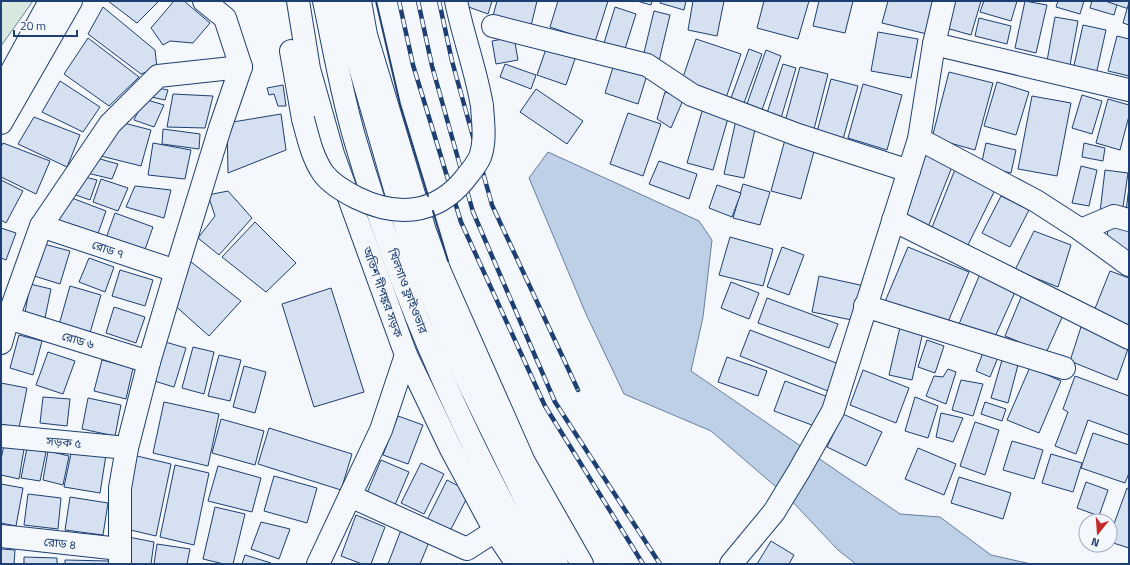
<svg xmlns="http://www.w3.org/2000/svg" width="1130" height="565" font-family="'Titillium Web','Noto Sans Bengali',sans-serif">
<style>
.green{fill:#d7e8df;stroke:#687fa3}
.water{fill:#bed0e5;stroke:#687fa3}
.building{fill:#d5e0f0;stroke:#1d3f73}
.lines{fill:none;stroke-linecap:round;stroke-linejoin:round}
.minor-casing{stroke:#1d3f73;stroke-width:24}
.major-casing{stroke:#1d3f73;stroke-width:24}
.minor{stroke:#f4f7fb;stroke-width:22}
.major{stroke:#f4f7fb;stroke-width:22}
.rail-casing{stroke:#1d3f73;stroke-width:4.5}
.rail{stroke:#f4f7fb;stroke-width:3;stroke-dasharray:9;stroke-linecap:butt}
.major-bridge-casing{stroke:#1d3f73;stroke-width:24;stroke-linecap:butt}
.major-bridge{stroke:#f4f7fb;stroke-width:22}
.wall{stroke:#1d3f73;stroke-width:2}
.labels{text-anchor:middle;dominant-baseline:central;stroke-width:3;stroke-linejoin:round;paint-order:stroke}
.street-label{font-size:12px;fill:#1d3f73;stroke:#f4f7fb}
</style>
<rect width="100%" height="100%" fill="#f4f7fb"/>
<path class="green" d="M1,1H33L1,46Z"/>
<path class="water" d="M548,152L699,221L712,240L703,317L691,371L900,514L940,517L991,555L1031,564H856L838,550L789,498L711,431L624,394L586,314L529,178Z"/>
<g class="building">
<path d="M108,1H159L137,23Z"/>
<path d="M174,1H184L210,23L193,43L170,41L163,45L151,28Z"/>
<path d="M464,1H492L488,14L463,5Z"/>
<path d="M497,1H537L531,26L493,16Z"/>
<path d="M558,1H608L595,42L550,27Z"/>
<path d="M637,1H652L651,5Z"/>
<path d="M661,1H686L684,10L660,3Z"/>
<path d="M693,1H724L717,36L688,30Z"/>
<path d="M764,1H809L798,39L757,28Z"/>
<path d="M819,1H853L845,33L813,26Z"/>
<path d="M888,1H937L931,35L882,23Z"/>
<path d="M954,1H981L971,35L946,28Z"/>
<path d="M984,1H1017L1011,21L980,12Z"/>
<path d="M1025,1L1047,5L1036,53L1015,48Z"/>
<path d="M1058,1H1084L1080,14L1056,7Z"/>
<path d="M1092,1H1118L1114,15L1090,8Z"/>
<path d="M1105,1H1129V9Z"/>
<path d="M1129,2V25L1123,23Z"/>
<path d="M103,7L155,50L157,68L141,74L88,34Z"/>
<path d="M615,7L636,14L625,49L604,43Z"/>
<path d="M654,11L670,15L659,61L643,57Z"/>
<path d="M1055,17L1078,21L1070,65L1047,61Z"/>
<path d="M979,18L1011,26L1007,44L975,36Z"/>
<path d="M1083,25L1106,30L1096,75L1073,70Z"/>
<path d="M878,32L918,39L911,78L871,71Z"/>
<path d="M1117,36L1129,39V76L1108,71Z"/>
<path d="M514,37L518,60L496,64L492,41Z"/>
<path d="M88,38L139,77L109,106L64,74Z"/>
<path d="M696,39L741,54L726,98L681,83Z"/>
<path d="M547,46L576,56L566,85L537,75Z"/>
<path d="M749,49L762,54L744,103L731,98Z"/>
<path d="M766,50L781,56L762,110L747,104Z"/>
<path d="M505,64L536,75L531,89L500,77Z"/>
<path d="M614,64L647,75L638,104L605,93Z"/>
<path d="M783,64L796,68L781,118L767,113Z"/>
<path d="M800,67L828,74L812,137L783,129Z"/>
<path d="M949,72L993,83L975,150L932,138Z"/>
<path d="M831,79L858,86L843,139L817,132Z"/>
<path d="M60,81L100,107L83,132L42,112Z"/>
<path d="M997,82L1029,92L1016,135L984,126Z"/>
<path d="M863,84L902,95L887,150L848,138Z"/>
<path d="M283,85L286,106H278L274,94L269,95L267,88Z"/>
<path d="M153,87L168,90L165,100L151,97Z"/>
<path d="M536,89L583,121L567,144L520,112Z"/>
<path d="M665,92L684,98L671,128L657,119Z"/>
<path d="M173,94L213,96L205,128L167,127Z"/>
<path d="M1082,95L1102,101L1092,134L1072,128Z"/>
<path d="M1032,96L1071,103L1057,176L1018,169Z"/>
<path d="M144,99L164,105L154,127L134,120Z"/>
<path d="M1108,99L1129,105V116L1120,150L1096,143Z"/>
<path d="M703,108L729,115L713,170L687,163Z"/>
<path d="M628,113L661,124L643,176L610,164Z"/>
<path d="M281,114L286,150L228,173L227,123Z"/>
<path d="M34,117L80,135L67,167L18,144Z"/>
<path d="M736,120L756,125L744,178L724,174Z"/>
<path d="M116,121L151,130L141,166L101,156Z"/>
<path d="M163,129L200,134L199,149L162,144Z"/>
<path d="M786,136L816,144L801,199L771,191Z"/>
<path d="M3,143L50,161L36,194L1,177V147Z"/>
<path d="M153,143L191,150L185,179L148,175Z"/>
<path d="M986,143L1016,150L1011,173L981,166Z"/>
<path d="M1084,143L1105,148L1103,161L1082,157Z"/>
<path d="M925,150L954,162L928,227L898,215Z"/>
<path d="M93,157L118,164L112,179L87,173Z"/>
<path d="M659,161L697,174L689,199L649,184Z"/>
<path d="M1081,166L1097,170L1089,206L1072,203Z"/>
<path d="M956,167L996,188L967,247L931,230Z"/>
<path d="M1105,170L1128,173L1122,214L1100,212Z"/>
<path d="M81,176L97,180L90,200L70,193Z"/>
<path d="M101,179L128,188L118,211L93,202Z"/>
<path d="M1,180L23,191L6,223L1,220Z"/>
<path d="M743,184L770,192L760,225L733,218Z"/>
<path d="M717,185L741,193L732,217L709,208Z"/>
<path d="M135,186L171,190L164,218L126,207Z"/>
<path d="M1129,187V211H1126Z"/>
<path d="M228,191L252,218L219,255L198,238L215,216L208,195Z"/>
<path d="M64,195L106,211L96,239L54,223Z"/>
<path d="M1001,196L1029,210L1010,247L982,233Z"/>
<path d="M115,213L153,227L143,255L105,241Z"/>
<path d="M255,222L296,263L266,292L222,257Z"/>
<path d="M1109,223L1129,228V256L1106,243Z"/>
<path d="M1,228L16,233L6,260L1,258Z"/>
<path d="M1034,231L1071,245L1058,287L1015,270Z"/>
<path d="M730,237L773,249L763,286L719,275Z"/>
<path d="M40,243L70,251L60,284L31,275Z"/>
<path d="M782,247L804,255L789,295L767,287Z"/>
<path d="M908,247L969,272L945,329L884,304Z"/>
<path d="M89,258L114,267L105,292L79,282Z"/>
<path d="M186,258L241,301L209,336L171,302Z"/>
<path d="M120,270L153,280L145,306L112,296Z"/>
<path d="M1110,271L1129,278V325L1094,311Z"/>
<path d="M980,274L1016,290L994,339L959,324Z"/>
<path d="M819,276L869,287L862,322L812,312Z"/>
<path d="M731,282L759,293L749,319L721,308Z"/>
<path d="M30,284L51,289L45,318L25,313Z"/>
<path d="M70,286L101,295L90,333L59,325Z"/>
<path d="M331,288L364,392L314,407L282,304Z"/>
<path d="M1022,295L1064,313L1046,353L1005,336Z"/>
<path d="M767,298L838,324L829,348L758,323Z"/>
<path d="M114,307L145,317L136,343L106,333Z"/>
<path d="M900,327L923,332L912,380L889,375Z"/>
<path d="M1081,327L1129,346L1117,380L1070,361Z"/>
<path d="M750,330L844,366L833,393L740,356Z"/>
<path d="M19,335L42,341L33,375L10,368Z"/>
<path d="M927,340L944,346L935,373L918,367Z"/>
<path d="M162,341L186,348L174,387L151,380Z"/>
<path d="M193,347L214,352L204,394L182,388Z"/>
<path d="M984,350L999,355L990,377L976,371Z"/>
<path d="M48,352L75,361L63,394L36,385Z"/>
<path d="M219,355L241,360L230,401L208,396Z"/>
<path d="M727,357L767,371L758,396L718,382Z"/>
<path d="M102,360L133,368L126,399L94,391Z"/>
<path d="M1002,360L1018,365L1008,403L991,398Z"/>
<path d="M244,366L266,372L255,413L233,407Z"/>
<path d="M1030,367L1061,381L1039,433L1007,420Z"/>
<path d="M948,369L956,372L946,404L926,396L934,376L943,377Z"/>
<path d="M863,370L909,388L896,423L850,405Z"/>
<path d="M1075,376L1129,396V435L1088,420L1076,454L1055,446L1068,412L1063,409Z"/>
<path d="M961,380L983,384L973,416L952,410Z"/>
<path d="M785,381L831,398L820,428L774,411Z"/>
<path d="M1,383L27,388L19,428L1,424Z"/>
<path d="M43,397L70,399L67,426L40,423Z"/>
<path d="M915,397L938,406L928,438L905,431Z"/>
<path d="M88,398L121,405L115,436L82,429Z"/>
<path d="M164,402L219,414L208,466L153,453Z"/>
<path d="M985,402L1006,409L1002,421L981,414Z"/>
<path d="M941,413L963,418L953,442L936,437Z"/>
<path d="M843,414L882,432L866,466L827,447Z"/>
<path d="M398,416L423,425L408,464L383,455Z"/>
<path d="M221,419L264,431L255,465L212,453Z"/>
<path d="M975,422L999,430L985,475L960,466Z"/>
<path d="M269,428L352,454L341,490L258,464Z"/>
<path d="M1093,433L1129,445V473L1125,483L1081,468Z"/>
<path d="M1012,441L1043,450L1034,479L1003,470Z"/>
<path d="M4,445L24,449L19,479L1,475V459Z"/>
<path d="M27,448L46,452L40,481L21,478Z"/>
<path d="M918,448L956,464L944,495L905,479Z"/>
<path d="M72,449L106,455L100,493L64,487Z"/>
<path d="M48,451L69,456L63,485L43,480Z"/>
<path d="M1051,454L1082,463L1073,492L1042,483Z"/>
<path d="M137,456L171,464L156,536L122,528Z"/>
<path d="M381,460L409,472L395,505L367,493Z"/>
<path d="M421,463L444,474L424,514L401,503Z"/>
<path d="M175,465L209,473L194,545L160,537Z"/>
<path d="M218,466L261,478L252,512L208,501Z"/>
<path d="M274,476L317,488L307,523L264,511Z"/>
<path d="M959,477L1011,493L1003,519L951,503Z"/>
<path d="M447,480L470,492L450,531L427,520Z"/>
<path d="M1086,482L1108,490L1099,516L1077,508Z"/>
<path d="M1,484L23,488L16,526L1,523Z"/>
<path d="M1127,488L1129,489V548L1110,542V535Z"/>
<path d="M28,494L61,498L58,529L24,525Z"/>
<path d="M70,497L108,503L103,535L65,530Z"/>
<path d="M215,507L245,514L233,564H224L203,559Z"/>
<path d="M356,515L385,527L371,564H362L341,556Z"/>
<path d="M261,522L290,529L279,559L251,549Z"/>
<path d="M401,530L429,542L420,564H388Z"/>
<path d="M123,536L154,542L151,564H124Z"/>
<path d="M771,541L794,555L789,564H757Z"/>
<path d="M157,544L190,549L187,564H154Z"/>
<path d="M1,549L15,550L14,564H1Z"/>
<path d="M245,555L271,563V564H242Z"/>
<path d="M24,557L57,558V564H24Z"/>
<path d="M65,560L109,561L108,564H65Z"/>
</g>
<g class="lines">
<g class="minor-casing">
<g id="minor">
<path d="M493,26L647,65L692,95L798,135L909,171"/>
<path d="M934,44L1129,90"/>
<path d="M1,91L50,1"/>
<path d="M1,123L71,1"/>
<path d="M919,139L1036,201L1081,230L1129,265"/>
<path d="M893,220L1129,338"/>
<path d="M41,226L176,271"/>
<path d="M1081,230L1114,216L1129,220"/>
<path d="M865,306L1064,368"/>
<path d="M8,318L149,362"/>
<path d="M1,343L8,318L41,226L110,124L158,76L241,67"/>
<path d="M1,436L127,448"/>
<path d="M350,496L467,549L495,531"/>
<path d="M1,536L120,549"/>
<path d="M120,564V488L127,448L149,362L176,271L220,128L241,67L225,18L204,1"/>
<path d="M318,564L381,430L406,355"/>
<path d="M731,564L774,512L799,471L833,411L919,139L934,44L944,1"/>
</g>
</g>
<g class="major-casing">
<g id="major">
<path d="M298,1L309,69L333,154L406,355L451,449L495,531L517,564"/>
<path d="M324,1C334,48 342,97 356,143C399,290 461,431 536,564"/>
<path d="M345,1L358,61L407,231L417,260L457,359L557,564"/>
<path d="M360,1L366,35L425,231L440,272L524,462L582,564"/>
<path d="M456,1C463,36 476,70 482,106"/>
<path d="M291,51L303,119"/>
</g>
</g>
<use href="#minor" class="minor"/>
<use href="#major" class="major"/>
<g class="rail-casing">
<g id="rail">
<path d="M399,1L413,65L461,222L545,406L643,564"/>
<path d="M418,1L432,66L473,212L555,402L660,564"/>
<path d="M439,1L452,61L492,205L578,390"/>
</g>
</g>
<use href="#rail" class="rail"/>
<g class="major-bridge-casing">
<path id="major-bridge" d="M303,119C308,137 312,157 323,173C331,184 345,192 357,198C396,217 435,215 464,180C470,172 476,166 480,157C486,141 483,122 482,106"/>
</g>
<use href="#major-bridge" class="major-bridge"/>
<g class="wall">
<path d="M376,1L400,104L428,196"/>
<path d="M433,211L448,261"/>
</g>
</g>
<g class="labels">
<g class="street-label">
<text transform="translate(108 249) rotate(19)">রোড ৭</text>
<text transform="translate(408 291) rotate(69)">খিলগাও ফ্লাইওভার</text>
<text transform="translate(383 292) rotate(70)">অতিশ দীপঙ্কর সড়ক</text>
<text transform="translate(78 340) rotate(17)">রোড ৬</text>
<text transform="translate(64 442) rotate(5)">সড়ক ৫</text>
<text transform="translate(60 543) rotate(6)">রোড ৪</text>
</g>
</g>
<rect width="1130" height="565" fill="none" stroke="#1d3f73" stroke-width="4"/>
<g transform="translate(1098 533) rotate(197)"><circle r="19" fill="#f4f7fb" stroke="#9eadc5"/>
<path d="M0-3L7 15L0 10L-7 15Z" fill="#c62828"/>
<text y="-6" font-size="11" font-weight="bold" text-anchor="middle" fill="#1d3f73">N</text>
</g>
<path d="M14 30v6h63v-6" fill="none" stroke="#1d3f73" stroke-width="2"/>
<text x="20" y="30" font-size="12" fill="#1d3f73" stroke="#f4f7fb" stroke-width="3" paint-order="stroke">20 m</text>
</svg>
